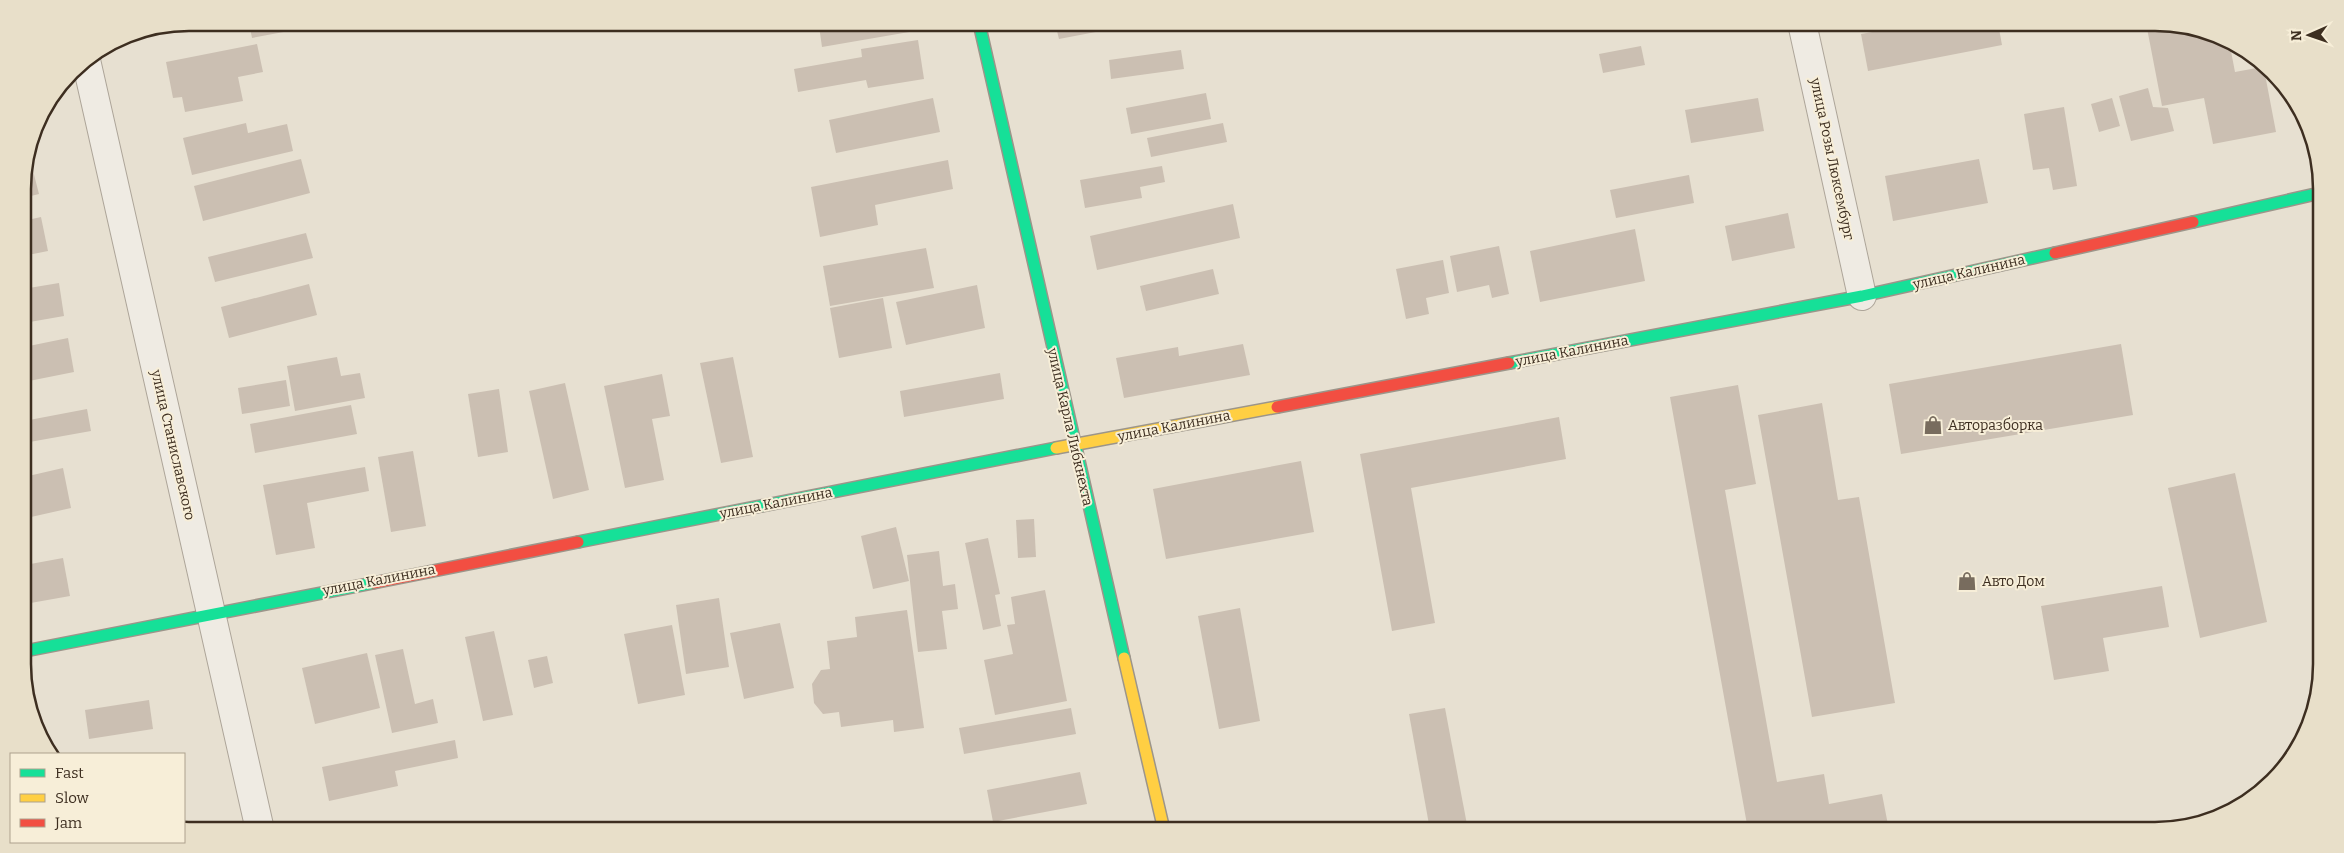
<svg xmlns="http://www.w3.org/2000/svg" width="2344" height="853" font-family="Bitter,serif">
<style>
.building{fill:#cbbfb2}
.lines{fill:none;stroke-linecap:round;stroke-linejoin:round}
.street-casing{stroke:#ada599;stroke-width:30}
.fast-casing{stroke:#9c958a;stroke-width:14}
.slow-casing{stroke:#9c958a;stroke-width:14}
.jam-casing{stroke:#9c958a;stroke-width:14}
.street{stroke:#efebe3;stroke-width:28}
.fast{stroke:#16e098;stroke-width:11}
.slow{stroke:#ffcf43;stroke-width:11}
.jam{stroke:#f24e42;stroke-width:11}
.labels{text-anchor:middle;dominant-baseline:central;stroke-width:4;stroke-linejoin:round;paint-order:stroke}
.street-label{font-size:14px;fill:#3d2e20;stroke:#f7eed8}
.poi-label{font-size:14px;fill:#3d2e20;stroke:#f7eed8;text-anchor:start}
.rim{fill:none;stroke:#3d2e20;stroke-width:2.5}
</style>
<rect width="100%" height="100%" fill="#e7e0d1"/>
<g class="building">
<path d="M249,23H320L321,25L252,38Z"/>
<path d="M836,23H913L915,31L822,47L819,26Z"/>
<path d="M1055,23H1100L1101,31L1059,39Z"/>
<path d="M1648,23H1684L1650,30Z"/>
<path d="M1922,23H1998L2002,45L1868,71L1861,34Z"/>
<path d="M2146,23L2208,31L2230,46L2235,72L2262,67L2264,69L2276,132L2213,144L2204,98L2162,106Z"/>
<path d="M918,40L924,79L868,88L866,80L798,92L794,69L862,57L861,49Z"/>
<path d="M257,44L263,72L238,77L243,101L185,112L182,97L173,98L166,62Z"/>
<path d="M1641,46L1645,65L1603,73L1599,54Z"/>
<path d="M1181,50L1184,69L1111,79L1109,60Z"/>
<path d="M2148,88L2153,107L2168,108L2174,131L2131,141L2119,96Z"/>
<path d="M1206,93L1211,119L1131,134L1126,108Z"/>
<path d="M933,98L940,132L836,153L829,120Z"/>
<path d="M1758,98L1764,131L1691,143L1685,110Z"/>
<path d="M2112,98L2120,126L2099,132L2091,104Z"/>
<path d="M2064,107L2077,186L2053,190L2049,168L2033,170L2024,114Z"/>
<path d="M246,123L248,133L287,124L293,151L192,175L183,138Z"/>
<path d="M1223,123L1227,142L1151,157L1147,138Z"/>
<path d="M29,155L39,194L23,198V178Z"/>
<path d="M301,159L310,193L203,221L194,186Z"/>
<path d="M1979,159L1988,203L1893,221L1885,176Z"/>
<path d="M948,160L953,189L875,205L878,225L820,237L811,187Z"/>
<path d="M1162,166L1165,182L1140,187L1142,198L1085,208L1080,180Z"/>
<path d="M1689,175L1694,203L1616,218L1610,190Z"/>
<path d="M1233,204L1240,238L1097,270L1090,236Z"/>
<path d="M1788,213L1795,248L1732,261L1725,226Z"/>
<path d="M41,217L48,251L23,256V221Z"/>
<path d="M1635,229L1645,281L1540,302L1530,251Z"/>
<path d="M306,233L313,258L215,282L208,257Z"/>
<path d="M1499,246L1509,294L1492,298L1489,285L1457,292L1450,256Z"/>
<path d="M926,248L934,288L830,306L823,266Z"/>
<path d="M1443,260L1449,293L1426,298L1429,314L1406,319L1396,269Z"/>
<path d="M1213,269L1219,294L1146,311L1140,286Z"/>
<path d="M59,283L64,316L24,323L23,289Z"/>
<path d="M309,284L317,315L229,338L221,307Z"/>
<path d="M977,285L985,328L906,345L896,302Z"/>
<path d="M883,298L892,348L839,358L830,308Z"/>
<path d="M68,338L74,372L24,382V347Z"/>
<path d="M1243,344L1250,375L1124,398L1116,358L1178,347L1179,356Z"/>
<path d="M2121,344L2133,415L1901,454L1889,384Z"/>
<path d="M337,357L341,376L360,373L365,398L295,411L287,366Z"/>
<path d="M733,357L753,457L721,463L700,363Z"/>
<path d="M1000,373L1004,399L904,417L900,391Z"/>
<path d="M662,374L670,416L652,419L664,480L625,488L604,386Z"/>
<path d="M286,380L290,406L242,414L238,388Z"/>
<path d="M565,383L589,490L553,499L529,391Z"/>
<path d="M1738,385L1756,484L1725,490L1777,782L1824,774L1829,804L1882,794L1889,830H1748L1670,397Z"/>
<path d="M499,389L508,452L478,457L468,394Z"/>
<path d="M1822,403L1838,500L1859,497L1895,703L1812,717L1758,415Z"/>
<path d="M351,405L357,434L255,453L250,424Z"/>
<path d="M87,409L91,431L24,443V421Z"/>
<path d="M1559,417L1566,459L1411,488L1435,623L1392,631L1360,454Z"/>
<path d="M413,451L426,526L391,532L378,457Z"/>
<path d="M1301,461L1314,532L1166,559L1153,489Z"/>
<path d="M365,467L369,491L307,503L315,548L276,555L263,485Z"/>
<path d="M63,468L71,508L31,517L28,510H25L24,477Z"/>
<path d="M2235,473L2267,622L2200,638L2168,488Z"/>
<path d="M1034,519L1036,557L1018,558L1016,520Z"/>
<path d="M896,527L909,581L873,589L861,536Z"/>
<path d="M988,538L1000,594L995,595L1001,626L983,630L965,543Z"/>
<path d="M939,551L943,586L955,584L958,609L942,611L947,649L918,652L907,555Z"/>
<path d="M63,558L70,596L25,604V565Z"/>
<path d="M2162,586L2169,627L2103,638L2109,671L2054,680L2041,606Z"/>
<path d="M1045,590L1067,701L995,715L984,660L1013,654L1007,625L1015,624L1011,597Z"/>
<path d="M719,598L729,667L686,674L676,605Z"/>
<path d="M1240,608L1260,721L1219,729L1198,616Z"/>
<path d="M907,610L924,728L894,732L893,720L841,727L839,712L823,714L814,703L812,684L821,670L830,669L827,641L857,637L855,617Z"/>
<path d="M780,623L794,688L744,699L730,633Z"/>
<path d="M672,625L685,695L638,704L624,634Z"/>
<path d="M494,631L513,715L483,721L465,637Z"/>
<path d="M403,649L415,704L433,699L438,723L392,733L375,655Z"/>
<path d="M367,653L380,708L315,724L302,668Z"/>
<path d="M547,656L553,683L534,688L528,660Z"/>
<path d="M149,700L153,729L89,739L85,710Z"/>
<path d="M1071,708L1076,734L964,754L959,728Z"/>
<path d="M1445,708L1468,830H1430L1409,714Z"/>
<path d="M455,740L458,758L395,771L398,786L329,801L322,767Z"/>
<path d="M1080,772L1087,804L993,822L987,790Z"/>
</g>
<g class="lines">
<g class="street-casing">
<g id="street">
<path d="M1802,23L1862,296"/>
<path d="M86,60L260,830"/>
</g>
</g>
<g class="fast-casing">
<g id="fast">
<path d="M979,23L1124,658"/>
<path d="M2193,222L2320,193"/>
<path d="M1509,363L1862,296L2055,253"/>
<path d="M578,542L1056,448"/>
<path d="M25,651L373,583"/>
</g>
</g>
<g class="slow-casing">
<g id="slow">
<path d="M1056,448L1277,407"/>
<path d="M1124,658L1164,830"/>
</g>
</g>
<g class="jam-casing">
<g id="jam">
<path d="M2055,253L2193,222"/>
<path d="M1277,407L1509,363"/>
<path d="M373,583L578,542"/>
</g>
</g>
<use href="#street" class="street"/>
<use href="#fast" class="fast"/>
<use href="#slow" class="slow"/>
<use href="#jam" class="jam"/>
</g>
<defs>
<g id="shop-bare" transform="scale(1.5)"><path d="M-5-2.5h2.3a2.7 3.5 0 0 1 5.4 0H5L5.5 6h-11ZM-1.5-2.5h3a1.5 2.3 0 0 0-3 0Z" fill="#786c5e" stroke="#f7eed8" stroke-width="2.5" paint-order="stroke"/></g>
</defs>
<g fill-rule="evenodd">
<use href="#shop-bare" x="1933" y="425"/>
<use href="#shop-bare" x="1967" y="581"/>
</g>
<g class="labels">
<g class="street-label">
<text transform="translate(1832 159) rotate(78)">улица Розы Люксембург</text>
<text transform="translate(1969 272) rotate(-13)">улица Калинина</text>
<text transform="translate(1572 351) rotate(-11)">улица Калинина</text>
<text transform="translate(1174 426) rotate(-11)">улица Калинина</text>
<text transform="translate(1070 427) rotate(77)">улица Карла Либкнехта</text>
<text transform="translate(173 445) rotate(77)">улица Станиславского</text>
<text transform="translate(776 503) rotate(-11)">улица Калинина</text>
<text transform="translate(379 580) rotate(-11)">улица Калинина</text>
</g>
<g class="poi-label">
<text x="1948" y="425">Авторазборка</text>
<text x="1982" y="581">Авто Дом</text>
</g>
</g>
<path d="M0 0H2344V853H0ZM189 31H2155A158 158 0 0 1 2313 189V664A158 158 0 0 1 2155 822H189A158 158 0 0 1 31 664V189A158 158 0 0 1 189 31Z" fill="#e8dfc9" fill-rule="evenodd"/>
<path class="rim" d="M189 31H2155A158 158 0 0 1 2313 189V664A158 158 0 0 1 2155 822H189A158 158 0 0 1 31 664V189A158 158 0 0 1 189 31Z"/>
<rect x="10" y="753" width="175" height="90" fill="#f7eed8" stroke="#ada18e"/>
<rect x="20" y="769" width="25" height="8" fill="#16e098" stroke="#ada18e"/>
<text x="55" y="778" font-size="15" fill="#3d2e20">Fast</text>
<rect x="20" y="794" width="25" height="8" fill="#ffcf43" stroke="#ada18e"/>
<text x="55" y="803" font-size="15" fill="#3d2e20">Slow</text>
<rect x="20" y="819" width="25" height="8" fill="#f24e42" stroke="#ada18e"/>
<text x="55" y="828" font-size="15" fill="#3d2e20">Jam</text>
<g transform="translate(2309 35) rotate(268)" stroke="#f7eed8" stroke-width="4" paint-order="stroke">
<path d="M0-4L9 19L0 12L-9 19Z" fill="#3d2e20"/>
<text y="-8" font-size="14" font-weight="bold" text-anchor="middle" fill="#3d2e20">N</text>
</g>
</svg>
